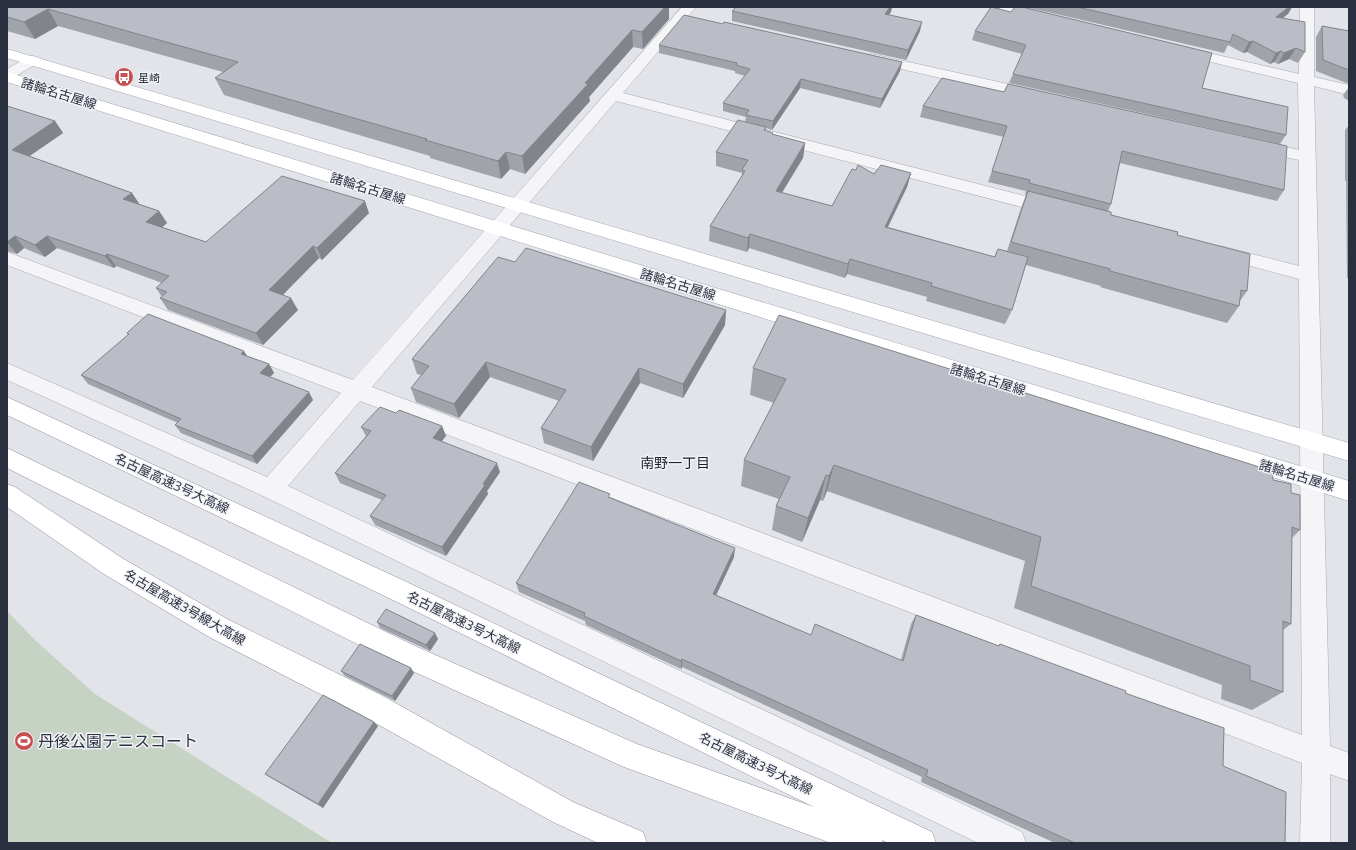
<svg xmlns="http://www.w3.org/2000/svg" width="1356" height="850" font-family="'Open Sans','Noto Sans JP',sans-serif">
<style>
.green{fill:#c6d3c4}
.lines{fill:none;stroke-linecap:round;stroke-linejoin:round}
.minor-casing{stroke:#a7aab4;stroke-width:1}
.major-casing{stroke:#a2a7b4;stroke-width:1}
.highway-casing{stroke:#8b909f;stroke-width:1}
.minor{fill:#f5f5f8;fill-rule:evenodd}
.major{fill:#fff;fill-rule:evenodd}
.highway{fill:#fff;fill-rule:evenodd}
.wall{fill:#a0a3aa}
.shaded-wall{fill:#82848b}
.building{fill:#babdc6;stroke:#82848b}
.labels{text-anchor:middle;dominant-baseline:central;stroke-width:3;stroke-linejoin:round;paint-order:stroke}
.far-poi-label{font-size:11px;fill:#2b3040;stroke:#f2f3f7;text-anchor:start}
.street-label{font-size:13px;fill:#2b3040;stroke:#f2f3f7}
.neighbourhood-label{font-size:14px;fill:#1d2131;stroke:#f2f3f7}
.near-poi-label{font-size:16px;fill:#2b3040;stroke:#f2f3f7;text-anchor:start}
</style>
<rect width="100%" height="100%" fill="#e2e4ea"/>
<path class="green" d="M7,611L34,639L95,694L332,843H7Z"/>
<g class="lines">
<g class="minor-casing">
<g id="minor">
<path d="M682,7H696L623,93L1052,203L1058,205L1061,209L1058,213L1052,215L616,101L372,387L1302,735L1299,279L1214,256L1212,252L1214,248L1221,246L1299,266V160L1252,150L1250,146L1252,142L1258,141L1299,150L1298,83L1178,54L1176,51L1178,48L1183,47L1299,74L1300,7H1314V77L1349,85V95L1314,86L1330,746L1349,753V781L1330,774V843H1300L1302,763L360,401L288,486L1022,832L1026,843H978L263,496L7,380V363L267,477L341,393L7,265V252L353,380Z"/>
<path d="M999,7H1023L1048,13L1050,16L1048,19L1043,20L1001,10Z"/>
<path d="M872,54L1035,90L1040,92L1043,95L1040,98L1035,100L867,61L865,58L867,55Z"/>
<path d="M33,56L38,57L40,60L38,63L12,78L7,80V69L28,57Z"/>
</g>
</g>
<g class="major-casing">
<g id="major">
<path d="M7,49L1349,443V461L7,58Z"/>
<path d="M7,72L1349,481V501L7,82Z"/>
</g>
</g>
<g class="highway-casing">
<g id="highway">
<path d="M7,397L411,584L932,832L936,843H889L882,840L883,843H831L624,767L397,664L7,468V448L415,646L637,744L814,807L393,600L7,415Z"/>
<path d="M7,484L15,487L122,558L229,620L381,695L573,802L643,832L647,843H598L553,822L361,715L211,638L104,574L7,507Z"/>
</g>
</g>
<use href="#minor" class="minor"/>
<use href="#major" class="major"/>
<use href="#highway" class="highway"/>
</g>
<g class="wall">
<path d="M7,7H669V19L643,49L633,47L589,97L590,101L525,174L510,169L501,179L430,158V156L224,95L215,78L223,72L58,26L35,39L7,31Z"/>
<path d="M736,7H892L891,12L889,15L920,31L906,60L732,21V11Z"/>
<path d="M1026,7H1292L1288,14L1283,18L1305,52L1298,63L1289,59L1278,64L1274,62L1270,64L1247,52L1243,53L1228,45L1224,53Z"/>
<path d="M723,24L902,62L900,71L880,108L800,88L772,130L766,128L765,131L773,133V135L805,143L803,158L782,193L832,206L874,174L911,173L907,187L888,227L994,257L998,249L1007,251L1021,208L1026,195L1025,194L1026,191L988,182L1004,137L920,117L923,106L942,78L1284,190L1277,201L1120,163L1111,204L1108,211L1111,215L1177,235L1247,291L1240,301L1239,306L1227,323L1100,287L1101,286L1026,265L1012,310L1005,324L926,301L927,297L847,274L845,278L749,248L747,252L709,241L710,226L742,177V173L716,166V152L745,122L746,117L723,111V103L745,76L735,73V71L659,53V45Z"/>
<path d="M1322,26L1349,31V84L1316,71V37Z"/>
<path d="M975,31L1202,88L1286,135L1280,144L1009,83L1013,74L1022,54L972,40Z"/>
<path d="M1349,87V101L1344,98L1343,95Z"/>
<path d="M7,106L55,121L63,133L29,156L132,193L139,204L159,211L167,223L162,227L206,242L369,213L322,260L319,258L283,294L298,310L263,345L168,310L160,298L162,297L156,288L162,283L116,266L114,268L57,248L45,257L24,248L17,254L7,251Z"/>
<path d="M1349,125V278H1347L1346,181H1345V130Z"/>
<path d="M515,262L726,310L725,325L683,398L640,383L593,461L544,443L541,428L559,401L490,377L459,418L416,402L411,388L421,375L417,374L412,359Z"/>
<path d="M127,333L247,356L269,364L274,373L270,377L313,400L257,464L181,433L175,425L178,423L88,384L81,375L128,335Z"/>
<path d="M753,368L1273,480L1291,493L1300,530L1292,538L1291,624L1283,630V692L1252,710L1221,699L1222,685L1014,608L1025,561L827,491L823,501L820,500L802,542L772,530L776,506L779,499L741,486L744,460L774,403L750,395Z"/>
<path d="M396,413L442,426L446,436L441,441L500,472L487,491L488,494L446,556L375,525L370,516L382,500L340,483L335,473L366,436L361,427Z"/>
<path d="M610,497L734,557L716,595L811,635L901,660L911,624L916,615L998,646L1000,644L1125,693L1223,766L1285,843H1055L921,782L922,777L682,667L681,669L586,625L585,621L519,592L516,583Z"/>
<path d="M377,622L438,639L430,651L380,628Z"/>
<path d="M341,671L414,673L395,701L345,676Z"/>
<path d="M378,726L323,808L271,778L265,774Z"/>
</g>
<g class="shaded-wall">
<path d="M659,7H669V19L643,49L642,32Z"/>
<path d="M890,7H892L891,12L883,23L885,14Z"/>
<path d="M1289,7H1292L1288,14L1269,28L1276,17Z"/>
<path d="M48,9L58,26L35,39L24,22Z"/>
<path d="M922,22L920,31L906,60L908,50Z"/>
<path d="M632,30L633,47L589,97L590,101L525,174L522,156L585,83Z"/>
<path d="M1253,41L1247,52L1243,53L1249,42Z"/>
<path d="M1296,48L1289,59L1278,64L1284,53Z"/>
<path d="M1281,51L1274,62L1270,64L1276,53Z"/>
<path d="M902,62L900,71L880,108L882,99Z"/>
<path d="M801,79L800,88L772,130L773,121Z"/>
<path d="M55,121L63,133L21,162L12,150Z"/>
<path d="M805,143L803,158L774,205L776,191Z"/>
<path d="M506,152L510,169L501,179L498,161Z"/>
<path d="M911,173L907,187L881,241L885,227Z"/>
<path d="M132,193L140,205L123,199Z"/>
<path d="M365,201L369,213L322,260L317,248Z"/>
<path d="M159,211L167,223L154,234L146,222Z"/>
<path d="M750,234L749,248L747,252L748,238Z"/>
<path d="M15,236L24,248L17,254L7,242Z"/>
<path d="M47,236L57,248L45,257L35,245Z"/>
<path d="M313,246L319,258L276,302L269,290Z"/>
<path d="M107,254L116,266L114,268L105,256Z"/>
<path d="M850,259L847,274L845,278L848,264Z"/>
<path d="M291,298L298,310L263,345L256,333Z"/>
<path d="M726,310L725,325L683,398V384Z"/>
<path d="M244,351L249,359L241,354Z"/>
<path d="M486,362L490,377L459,418L454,404Z"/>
<path d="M269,364L274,373L265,382L260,373Z"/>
<path d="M639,368L640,383L593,461L591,447Z"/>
<path d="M309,392L313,400L257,464L252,456Z"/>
<path d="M442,426L446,436L437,447L433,438Z"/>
<path d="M497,463L500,472L487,491L488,494L446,556L442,547L483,484Z"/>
<path d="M834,465L827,491L823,501L829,476Z"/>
<path d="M826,475L820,500L802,542L808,518Z"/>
<path d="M735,548L734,557L713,602V594Z"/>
<path d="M435,633L438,639L430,651L426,645Z"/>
<path d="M682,659V667L681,669V661Z"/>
<path d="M411,668L414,673L395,701L392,696Z"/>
<path d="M374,722L378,726L323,808L318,804Z"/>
</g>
<g class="building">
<path d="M7,7H665L642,32L632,30L585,83L588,84L522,156L506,152L498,161L425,140L427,139L215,78L238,62L48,9L24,22L7,17Z"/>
<path d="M736,7H890L885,14L922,22L908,50L732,11Z"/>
<path d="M991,7L1011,12L1015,7H1022L1212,53L1202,88L1288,107L1286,135L1013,74L1026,45L975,31Z"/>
<path d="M1077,7H1289L1276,17L1305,22V52L1296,48L1284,53L1281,51L1276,53L1253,41L1249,42L1233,34L1230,42Z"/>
<path d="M684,15L723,24L724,22L902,62L882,99L801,79L773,121L746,115L749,110L723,103L750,69L736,65L737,63L659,45Z"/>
<path d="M1322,26L1349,31V70L1323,60Z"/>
<path d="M942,78L1004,92L1008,84L1287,146L1284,190L1122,151L1111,204L1029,183L1030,180L992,171L1007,126L923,106Z"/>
<path d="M7,106L55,121L12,150L132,193L123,199L159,211L146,222L206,242L282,176L365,201L317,248L313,246L269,290L291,298L256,333L160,298L167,292L156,288L169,276L107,254L105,256L47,236L35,245L15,236L7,242Z"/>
<path d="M738,120L766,127L764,130L773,133L772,134L805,143L776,191L832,206L852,169L856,170L858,165L874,174L881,165L911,173L885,227L995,257L998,249L1028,257L1012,310L931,286L932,283L850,259L848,264L750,234L748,238L710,226L745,171L742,170L748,160L716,152Z"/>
<path d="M1028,191L1111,212V215L1178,232L1177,235L1250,254L1247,291L1241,290L1239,306L1110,271V269L1011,242Z"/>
<path d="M526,248L726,310L683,384L639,368L591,447L541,428L566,390L486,362L454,404L411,388L429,366L412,359L498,257L515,262Z"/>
<path d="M148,314L244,351L241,354L269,364L260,373L309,392L252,456L175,425L181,419L81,375L129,334L127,333Z"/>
<path d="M779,315L1272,471L1273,480L1291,484V493L1300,495V530L1292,527L1291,624L1283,621V692L1250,680V666L1031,586L1041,537L834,465L829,476L826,475L808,518L776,506L790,477L744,460L786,379L753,368Z"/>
<path d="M380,407L396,413L399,410L442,426L433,438L497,463L483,484L485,485L442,547L370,516L386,495L335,473L371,431L361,427Z"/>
<path d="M579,482L610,494L608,497L735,548L713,594L811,635L815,624L903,661L916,615L999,646L1000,644L1126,691L1125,693L1224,728L1223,766L1286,792L1285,843H1075L926,776L928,770L682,659L681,661L584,616L585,613L516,583Z"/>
<path d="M386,609L435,633L426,645L377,622Z"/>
<path d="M360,644L411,668L392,696L341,671Z"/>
<path d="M323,695L374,722L318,804L265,774Z"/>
</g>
<defs>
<g id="bus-disc" transform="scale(1)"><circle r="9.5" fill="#c55152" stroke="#f2f3f7"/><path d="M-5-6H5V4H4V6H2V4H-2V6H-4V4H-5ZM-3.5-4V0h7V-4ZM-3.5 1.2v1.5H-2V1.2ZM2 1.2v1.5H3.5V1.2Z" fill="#fff"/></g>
<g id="stadium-disc" transform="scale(1)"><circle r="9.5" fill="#c55152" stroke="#f2f3f7"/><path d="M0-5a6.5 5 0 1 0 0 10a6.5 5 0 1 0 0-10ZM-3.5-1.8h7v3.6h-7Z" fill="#fff"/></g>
</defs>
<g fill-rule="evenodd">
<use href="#bus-disc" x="124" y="77"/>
<use href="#stadium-disc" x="24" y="741"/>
</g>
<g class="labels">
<g class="far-poi-label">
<text x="138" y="77">星崎</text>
</g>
<g class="street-label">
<text transform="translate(59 93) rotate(17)">諸輪名古屋線</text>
<text transform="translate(368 188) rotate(17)">諸輪名古屋線</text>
<text transform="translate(678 284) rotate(17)">諸輪名古屋線</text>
<text transform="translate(988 379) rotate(17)">諸輪名古屋線</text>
<text transform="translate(1297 475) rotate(17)">諸輪名古屋線</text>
<text transform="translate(172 483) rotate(25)">名古屋高速3号大高線</text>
<text transform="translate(185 607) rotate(30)">名古屋高速3号線大高線</text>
<text transform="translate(464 622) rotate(26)">名古屋高速3号大高線</text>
<text transform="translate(756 763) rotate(26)">名古屋高速3号大高線</text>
</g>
<g class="neighbourhood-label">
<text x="675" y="462">南野一丁目</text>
</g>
<g class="near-poi-label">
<text x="38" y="741">丹後公園テニスコート</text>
</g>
</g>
<rect width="1356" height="850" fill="none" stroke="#2b3040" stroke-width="16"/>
</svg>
